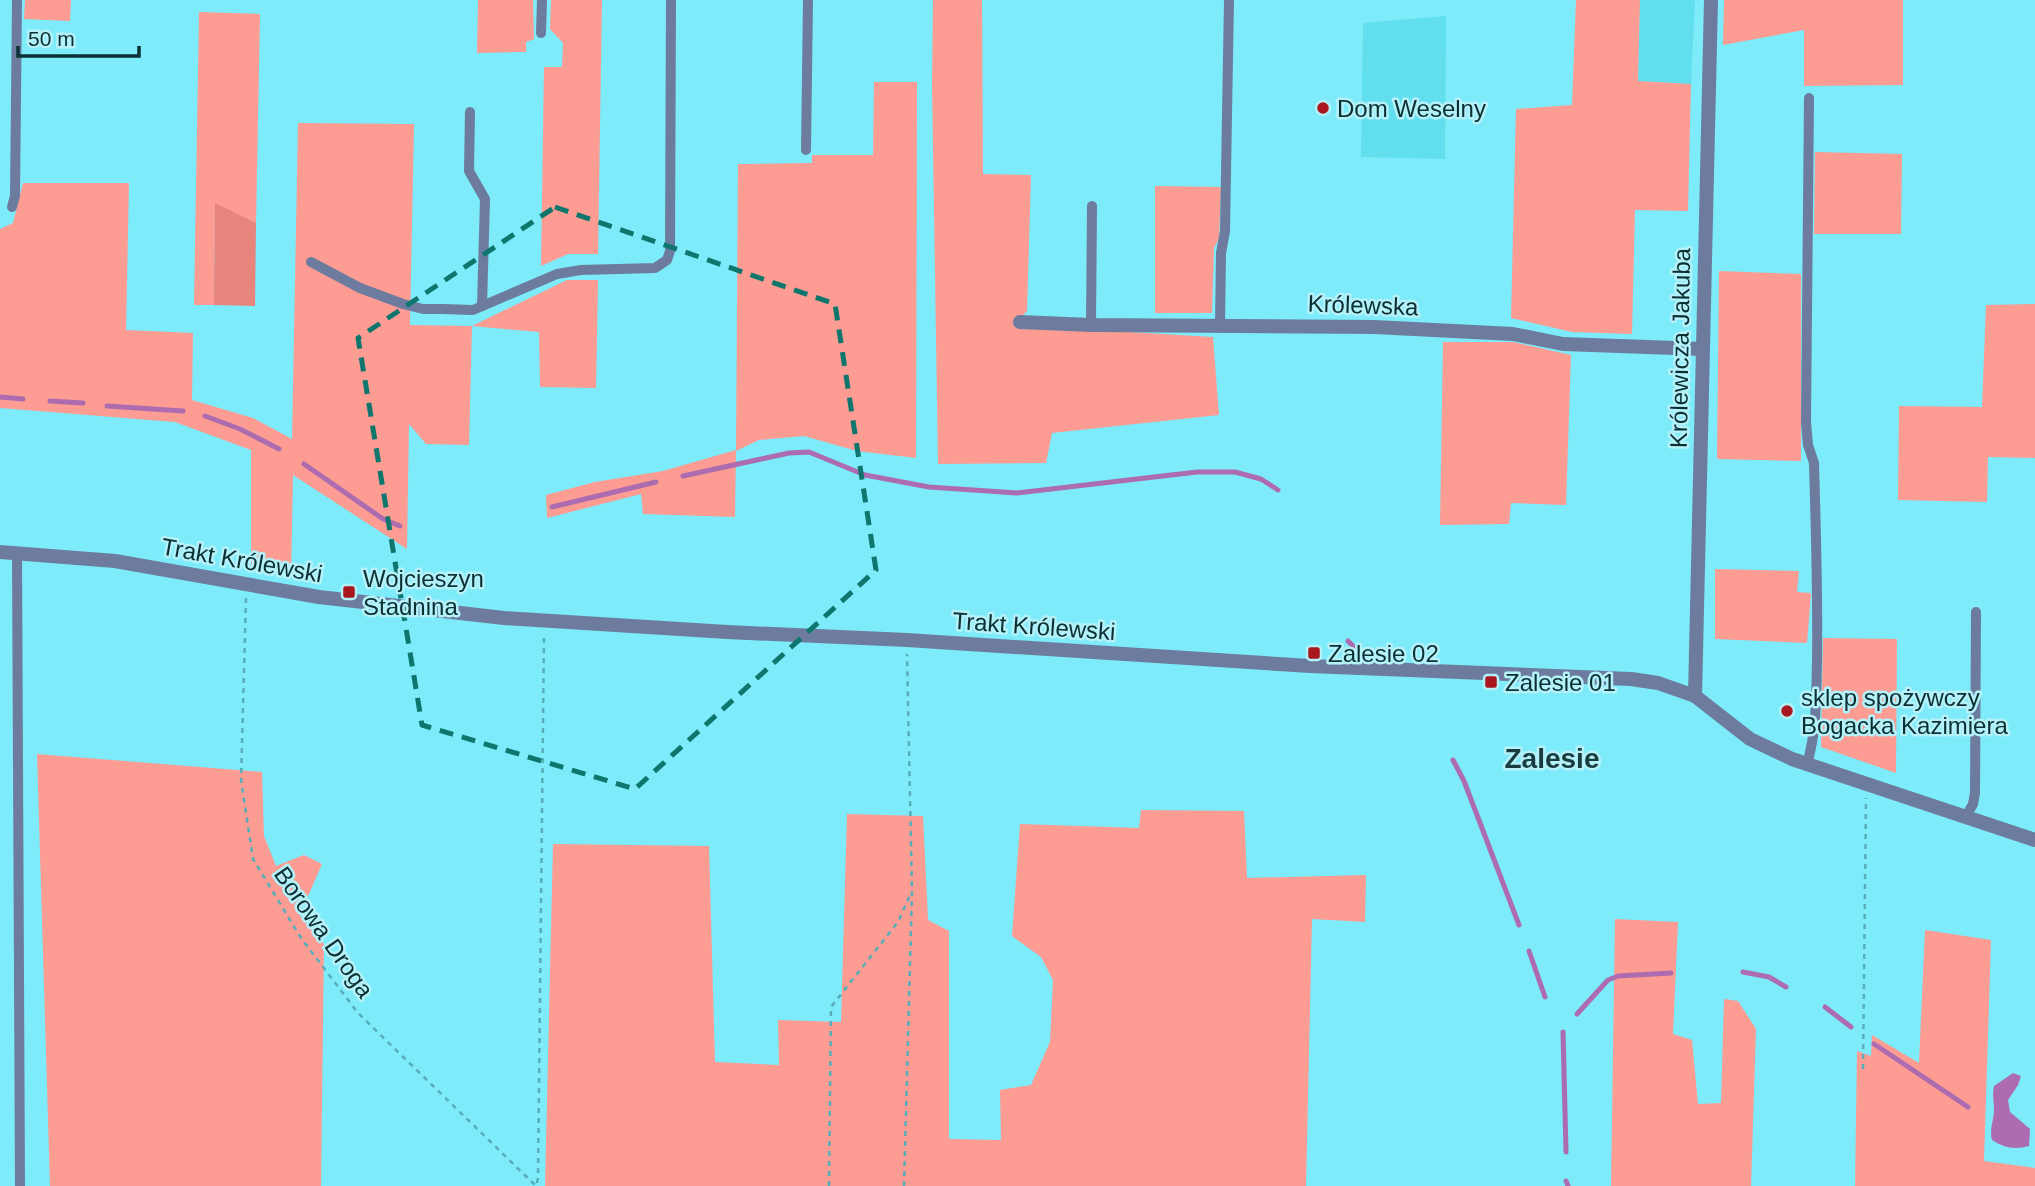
<svg xmlns="http://www.w3.org/2000/svg" width="2035" height="1186" font-family="Arial,sans-serif">
<style>
.built{fill:#62dfee}
.green{fill:#fc9c93}
.forest{fill:#e7857c}
.water{fill:#ad6caf}
.lines{fill:none;stroke-linecap:round;stroke-linejoin:round}
.stream{stroke:#ad6caf;stroke-width:5}
.path{stroke:#57adb8;stroke-width:2.5;stroke-dasharray:5 5;stroke-linecap:butt}
.service{stroke:#6d7c9e;stroke-width:10}
.minor{stroke:#6d7c9e;stroke-width:14}
.tertiary{stroke:#6d7c9e;stroke-width:14}
.marked{fill:none;stroke:#0f766e;stroke-width:5;stroke-dasharray:14 9;stroke-linejoin:round}
.poi-dot{fill:#aa161d;stroke:#b4f1f9;stroke-width:2.5}
.labels{text-anchor:middle;dominant-baseline:central;stroke-width:5;stroke-linejoin:round;paint-order:stroke}
.poi-label{font-size:24px;fill:#0b3034;stroke:#b4f1f9;text-anchor:start}
.street-label{font-size:24px;fill:#0b3034;stroke:#b4f1f9}
.quarter-label{font-size:28px;font-weight:bold;fill:#193c40;stroke:#b4f1f9}
</style>
<rect width="100%" height="100%" fill="#7debf9"/>
<g class="built">
<path d="M1640,0H1695L1691,84L1638,81Z"/>
<path d="M1446,16L1445,159L1361,157L1363,23Z"/>
</g>
<g class="green">
<path d="M25,0H71L70,21L24,19Z"/>
<path d="M478,0H533L534,39L526,42V52L477,53Z"/>
<path d="M551,0H602L598,254H568L541,266L544,67H562L563,43L550,29Z"/>
<path d="M933,0H982L983,174L1031,175L1027,311L1013,325L1213,337L1219,415L1052,433L1046,463L938,464L932,84Z"/>
<path d="M1576,0H1640L1638,81L1691,84L1688,211L1635,210L1632,334L1572,332L1511,318L1516,109L1572,105Z"/>
<path d="M1724,0H1903V85L1804,86V30L1723,45Z"/>
<path d="M199,12L260,14L256,223L215,204L214,305H194Z"/>
<path d="M874,82H917L916,458L857,451L804,436L759,440L736,451L735,517L643,514L641,494L547,518L546,495L595,482L663,471L736,450L738,164L812,163V155H873Z"/>
<path d="M298,123L414,124L410,325L472,326L567,280H598L596,388L540,387L539,332L472,326L469,445L426,444L409,424L407,549L293,475L291,576L251,570V450L175,422L0,408V229L13,223L23,183H129L126,330L193,333L192,400L253,418L292,439Z"/>
<path d="M1815,152L1902,154L1901,234H1814Z"/>
<path d="M1155,186L1221,187L1219,238L1214,248L1212,313H1155Z"/>
<path d="M1719,271L1801,274V461L1717,459Z"/>
<path d="M2035,304V458L1988,457L1987,502L1898,500L1899,406L1982,407L1986,305Z"/>
<path d="M1443,342H1513L1571,355L1566,505L1511,503L1509,524L1440,525Z"/>
<path d="M1715,569L1799,571L1797,592L1811,593L1807,643L1715,639Z"/>
<path d="M1823,638L1897,639L1896,773L1821,747Z"/>
<path d="M37,754L262,772L264,836L276,866L304,855L322,864L309,894L297,912L324,944L321,1186H50Z"/>
<path d="M1141,810L1244,811L1247,878L1366,875L1365,922L1312,919L1306,1186H545L553,844L709,846L715,1062L779,1065L778,1020L841,1022L847,814L923,816L928,920L949,931V1139L1001,1140L1000,1090L1031,1085L1050,1042L1053,980L1041,957L1012,936L1020,824L1139,828Z"/>
<path d="M1615,919L1678,922L1673,1034L1692,1040L1698,1104L1721,1103L1724,999L1738,1001L1756,1029L1751,1186H1611Z"/>
<path d="M1925,930L1991,940L1984,1161L2035,1168V1186H1855L1857,1051L1871,1056L1872,1035L1919,1063Z"/>
</g>
<path class="forest" d="M215,203L256,223L255,306L214,305Z"/>
<path class="water" d="M2013,1073L2021,1076L2018,1085L2008,1100L2010,1112L2030,1129L2029,1146C2015,1150 2004,1148 1992,1140C1989,1129 1994,1120 1994,1110C1994,1100 1992,1095 1994,1086Z"/>
<g class="lines">
<g class="stream">
<path d="M0,397L23,399"/>
<path d="M50,401L83,403"/>
<path d="M107,406L183,411"/>
<path d="M205,416L240,429L279,449"/>
<path d="M304,464L383,519L400,526"/>
<path d="M683,476L789,453L809,452L865,475L929,487L1017,493L1197,472H1235L1261,479L1278,490"/>
<path d="M552,507L656,482"/>
<path d="M1348,641L1367,660"/>
<path d="M1453,760L1464,781L1519,925"/>
<path d="M1529,951L1545,997"/>
<path d="M1743,972L1769,977L1786,987"/>
<path d="M1825,1007L1851,1027"/>
<path d="M1577,1014L1608,980L1618,976L1671,973"/>
<path d="M1563,1032L1566,1152"/>
<path d="M1874,1044L1968,1107"/>
<path d="M1566,1181L1568,1186"/>
</g>
<g class="path">
<path d="M246,598L241,780L253,859L301,938L358,1013L536,1186L538,1178L544,634"/>
<path d="M1863,1069L1866,798"/>
<path d="M829,1186L831,1007L898,922L911,893"/>
<path d="M904,1186L912,891L907,654"/>
</g>
<g class="service">
<path d="M541,33L542,0"/>
<path d="M470,112L469,171L485,199L482,306"/>
<path d="M806,150L808,0"/>
<path d="M12,207L15,196L17,0"/>
<path d="M311,262L360,288L403,304L423,309H442L473,310L557,274L581,270L655,268L667,260L670,251L671,0"/>
<path d="M1091,325L1092,206"/>
<path d="M1220,325L1221,253L1225,231L1229,0"/>
<path d="M17,553L20,1186"/>
<path d="M1807,764C1817,731 1816,696 1817,662C1818,596 1816,530 1814,463L1808,445L1806,422L1809,98"/>
<path d="M1965,818L1973,804L1975,793L1976,612"/>
</g>
<g class="minor">
<path d="M1020,322L1091,325L1374,327L1513,334L1563,344L1703,349"/>
<path d="M1695,696L1711,0"/>
</g>
<path class="tertiary" d="M0,552L115,561L319,597L504,618L727,632L907,640L1310,666L1631,679L1658,683L1695,696L1750,739L1792,759L2035,840"/>
</g>
<path class="marked" d="M555,207L835,304L876,570L635,789L422,725L358,338Z"/>
<g class="poi-dot">
<circle cx="1323" cy="108" r="7"/>
<rect x="342" y="585" width="14" height="14" rx="3.5"/>
<rect x="1307" y="646" width="14" height="14" rx="3.5"/>
<rect x="1484" y="675" width="14" height="14" rx="3.5"/>
<circle cx="1787" cy="711" r="7"/>
</g>
<g class="labels">
<g class="poi-label">
<text x="1337" y="108">Dom Weselny</text>
<text x="363" y="578">Wojcieszyn<tspan x="363" dy="28">Stadnina</tspan></text>
<text x="1328" y="653">Zalesie 02</text>
<text x="1505" y="682">Zalesie 01</text>
<text x="1801" y="697">sklep spożywczy<tspan x="1801" dy="28">Bogacka Kazimiera</tspan></text>
</g>
<g class="street-label">
<text transform="translate(1363 305) rotate(2)">Królewska</text>
<text transform="translate(1680 348) rotate(-89)">Królewicza Jakuba</text>
<text transform="translate(242 560) rotate(10)">Trakt Królewski</text>
<text transform="translate(1034 626) rotate(4)">Trakt Królewski</text>
<text transform="translate(324 932) rotate(55)">Borowa Droga</text>
</g>
<g class="quarter-label">
<text x="1552" y="758">Zalesie</text>
</g>
</g>
<path d="M18 46v10h121v-10" fill="none" stroke="#0b3034" stroke-width="3.5"/>
<text x="28" y="46" font-size="21" fill="#0b3034" stroke="#b4f1f9" stroke-width="5" paint-order="stroke">50 m</text>
</svg>
